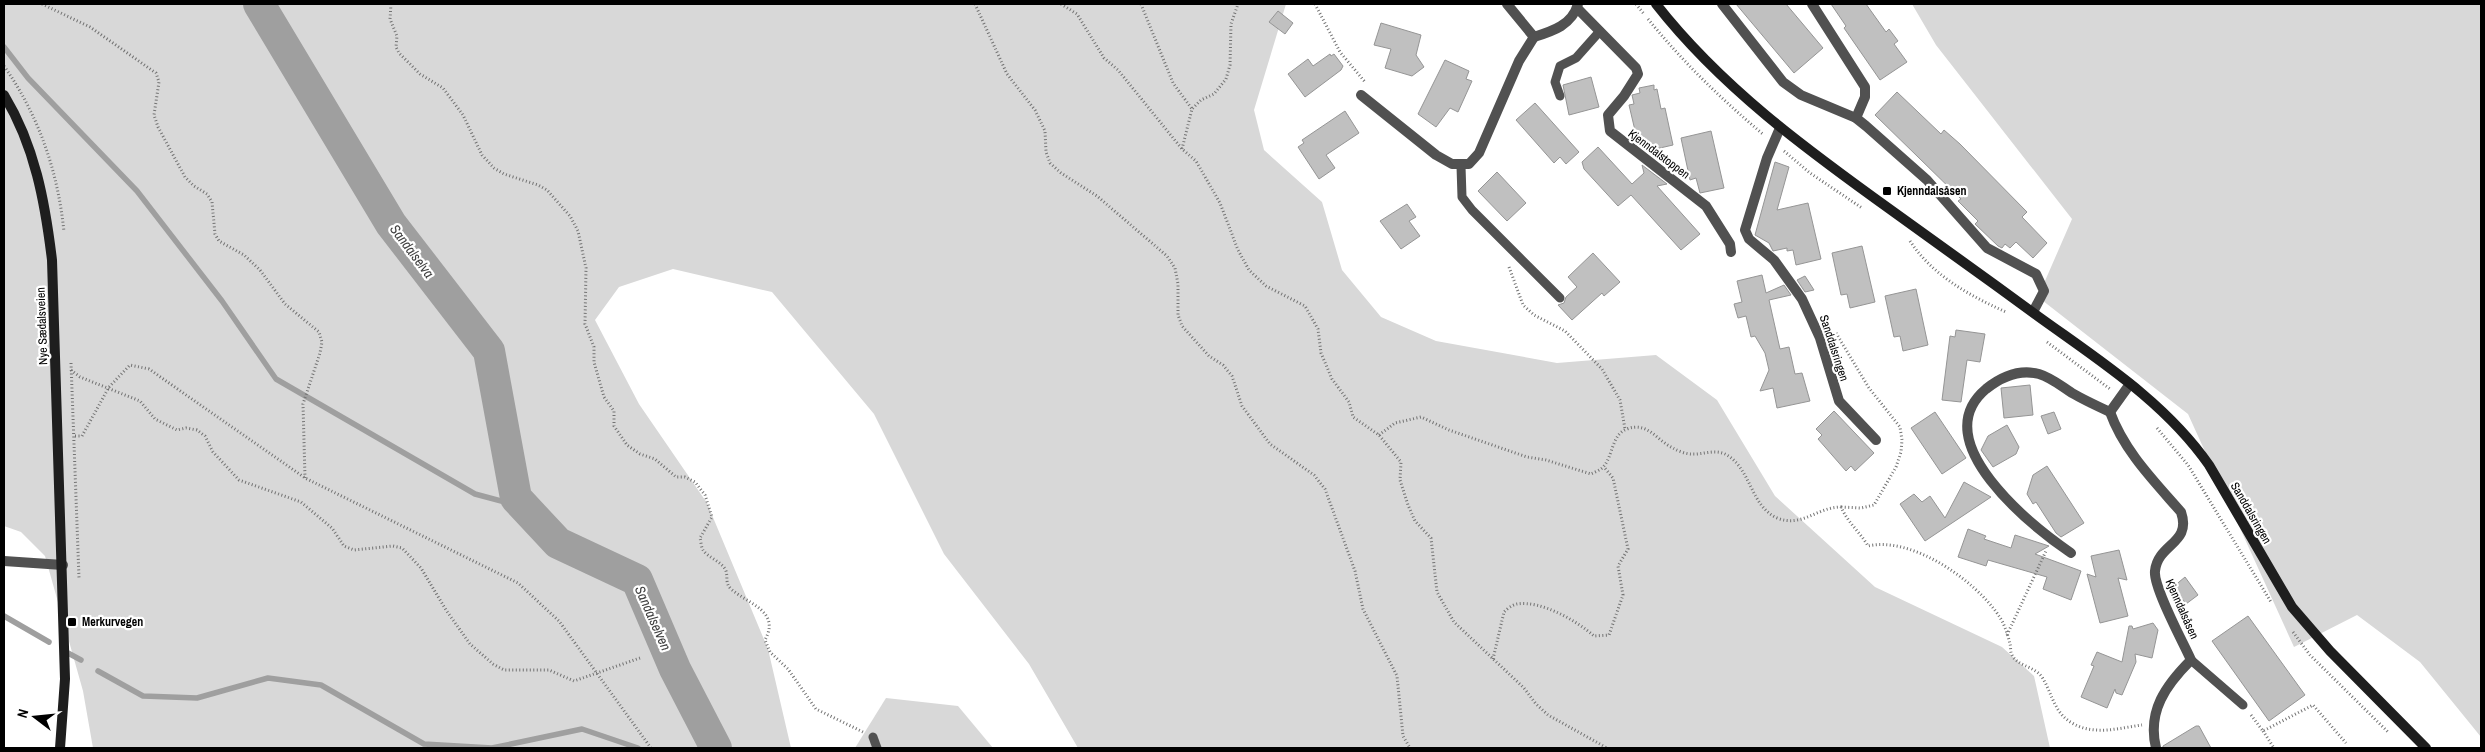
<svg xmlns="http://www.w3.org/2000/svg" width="2485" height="752" font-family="'Archivo Narrow',sans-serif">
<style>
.green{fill:#d8d8d8}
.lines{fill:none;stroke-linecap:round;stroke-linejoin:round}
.stream{stroke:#9f9f9f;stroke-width:5.5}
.river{stroke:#9f9f9f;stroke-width:32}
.building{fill:#c0c0c0;stroke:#959595}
.path{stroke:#737373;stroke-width:3;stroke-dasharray:1 2.5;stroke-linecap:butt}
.service{stroke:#515151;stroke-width:9}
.minor{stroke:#515151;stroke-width:10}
.secondary{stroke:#1e1e1e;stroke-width:10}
.poi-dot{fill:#000;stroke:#fff;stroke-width:2}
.labels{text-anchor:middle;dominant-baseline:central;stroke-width:4.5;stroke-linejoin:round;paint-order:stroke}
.street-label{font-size:12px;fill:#000;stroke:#fff}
.poi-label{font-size:12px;font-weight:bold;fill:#000;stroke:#fff;text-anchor:start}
.water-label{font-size:14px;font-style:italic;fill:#404040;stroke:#fff}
</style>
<rect width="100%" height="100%" fill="#fff"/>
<g class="green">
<path d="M4,4H1286L1254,110L1264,150L1322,202L1342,270L1381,317L1436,341L1557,363L1656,355L1717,400L1775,496L1875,587L2002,647L2034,676L2050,748H1078L1029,664L944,554L874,414L772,292L673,269L619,287L595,320L639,404L707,503L768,649L791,748H93L83,691L45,556L21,532L4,526Z"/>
<path d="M1912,4H2481V737L2420,662L2357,615L2294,647L2188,414L2038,297L2072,219L1936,45Z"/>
<path d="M886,698L958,706L993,748H855Z"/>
</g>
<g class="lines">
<g class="stream">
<path d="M4,47L28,78L137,191L222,301L276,379L475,494L527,508"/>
<path d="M4,616L49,642"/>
<path d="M68,653L81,660"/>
<path d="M98,671L143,696L197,698L268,678L321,685L424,744L492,748L582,729L638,748"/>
<path d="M709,748L716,747"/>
</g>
<path class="river" d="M259,4L391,224L489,351L516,498L558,543L637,580L675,669L716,748"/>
</g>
<g class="building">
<path d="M1736,4H1786L1823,48L1794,73Z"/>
<path d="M1831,4H1866L1886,32L1889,29L1898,41L1894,44L1907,62L1880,80L1844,28L1846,26Z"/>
<path d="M1278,11L1293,23L1285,34L1269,22Z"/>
<path d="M1381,23L1421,35L1416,55L1424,67L1412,76L1385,68L1391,49L1374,45Z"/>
<path d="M1330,54L1331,56L1334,54L1343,66L1341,70L1305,97L1288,74L1308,59L1313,66Z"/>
<path d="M1445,60L1469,71L1466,79L1472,81L1458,112L1450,108L1436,127L1418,114Z"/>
<path d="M1591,77L1599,107L1569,115L1563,85Z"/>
<path d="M1654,85V90L1657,89L1661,109L1665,108L1673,145L1647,151L1641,135L1637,139L1629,105L1634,104L1632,95L1640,93L1639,88Z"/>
<path d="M1897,92L1941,134L1944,130L1960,144L2027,212L2022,217L2047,243L2033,258L2016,242L2010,248L2005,244L2002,248L1998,246L1975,224L1978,221L1958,201L1961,199L1875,115Z"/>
<path d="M1535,103L1579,152L1566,164L1560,157L1554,163L1516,120Z"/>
<path d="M1345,111L1359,133L1326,155L1335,168L1319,179L1298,147L1304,143L1302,140Z"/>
<path d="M1711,131L1724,188L1700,193L1696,178L1690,180L1681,138Z"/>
<path d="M1598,147L1632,184L1644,173L1642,165L1667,184L1657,186L1700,234L1681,250L1631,195L1618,206L1584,169L1582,162Z"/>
<path d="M1775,162L1789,167L1777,210L1808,203L1821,259L1796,265L1793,250L1787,251V248L1773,251L1769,243L1755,235Z"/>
<path d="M1497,172L1526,203L1507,221L1478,191Z"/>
<path d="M1407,204L1416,217L1409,221L1420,236L1401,249L1380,221Z"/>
<path d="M1862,246L1875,302L1850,308L1847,294L1841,295L1832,253Z"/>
<path d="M1593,253L1620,282L1604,296L1602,293L1572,320L1558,305L1564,303L1566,297L1577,287L1568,277Z"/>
<path d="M1762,275L1766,293L1784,285L1791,295L1769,300L1780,349L1789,347L1795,374L1802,373L1810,401L1777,408L1773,388L1760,391L1769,370L1765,353L1755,336L1751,337L1746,316L1738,318L1734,304L1742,302L1737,281Z"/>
<path d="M1805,276L1814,290L1805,292L1797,280Z"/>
<path d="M1916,289L1928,345L1903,351L1900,336L1894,337L1885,296Z"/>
<path d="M1956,330L1985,334L1980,362L1967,360L1961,402L1942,400L1950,336L1955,337Z"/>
<path d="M2030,385L2033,415L2004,418L2001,388Z"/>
<path d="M1834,411L1874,453L1855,471L1851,466L1846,471L1818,439L1822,435L1816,429Z"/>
<path d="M1935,412L1966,458L1942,474L1911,428Z"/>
<path d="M2054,412L2061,429L2048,434L2041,416Z"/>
<path d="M2007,425L2019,447L2016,454L1993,467L1981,450L1988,436Z"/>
<path d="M2047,466L2084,523L2061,537L2056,533L2036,502L2033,504L2027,494L2033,475Z"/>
<path d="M1964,482L1991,497L1925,541L1900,504L1914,494L1922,502L1930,496L1945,518Z"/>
<path d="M1968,529L1986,536L1984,539L2011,548L2015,535L2049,546L2035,554L2081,571L2071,600L2043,589L2047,577L1988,560L1986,566L1958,557Z"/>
<path d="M2119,550L2127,580L2118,578L2128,616L2100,623L2087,574L2096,577L2091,556Z"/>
<path d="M2185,577L2198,595L2186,604L2173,587Z"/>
<path d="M2248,616L2305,695L2269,721L2212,641Z"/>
<path d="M2153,623L2158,630L2152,658L2135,654L2136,662L2122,695L2116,693L2115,689L2107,708L2081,697L2094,666L2091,665L2097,652L2122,662L2129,626H2132L2133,629Z"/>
<path d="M2196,726H2199L2211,748H2163V746Z"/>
</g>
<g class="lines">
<g class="path">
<path d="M42,4L90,27L156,73L159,82L154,115L158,127L185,177L194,186L207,194L212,202L215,234L219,241L244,255L260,270L285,304L319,332L322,342L320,353L303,404L305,478"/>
<path d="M391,4L390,19L397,36L396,47L399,53L420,74L443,88L463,115L482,155L494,168L504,174L538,185L547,190L570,216L578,231L586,268L585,324L594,347V362L604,397L614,411V426L627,445L640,454L655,459L676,477H685L695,482L705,495L712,517L700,538C701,541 701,547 703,550C708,558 722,561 726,571C728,578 725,583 731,589C748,604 781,611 765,640L770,652L788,669L816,709L863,732"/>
<path d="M975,4L1007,74L1035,110L1045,131L1046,152L1050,163L1061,173L1097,196L1167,256L1175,268L1178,284V315L1182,326L1209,356L1223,365L1232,376L1242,406L1270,444L1314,475L1325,489L1355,571L1363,609L1397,676L1403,736L1410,748"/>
<path d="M1061,4L1077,14L1104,58L1118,70L1182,149L1196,161L1220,203L1238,250L1249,270L1266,286L1305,306L1318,329L1321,353L1332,379L1349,402L1353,417L1379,435L1401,462L1400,480L1408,505L1415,521L1431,538L1437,592L1454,622L1524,688L1536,704L1548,715L1607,748"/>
<path d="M1141,4L1173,83L1192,109"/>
<path d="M1315,4L1340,52L1365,82"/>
<path d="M1636,4L1644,14"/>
<path d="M1648,19C1683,62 1721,99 1764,135"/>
<path d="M4,66C39,116 58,172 64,232"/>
<path d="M1182,149L1192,109L1201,100L1214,94L1226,79L1230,65L1231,24L1238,4"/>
<path d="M1784,151L1810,173L1862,208"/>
<path d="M1910,241C1932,275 1970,296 2006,312"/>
<path d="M1509,267L1523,305L1534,315L1565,331L1602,369L1620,400L1625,429"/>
<path d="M1836,333L1869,388L1900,427L1902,440L1901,452L1896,467L1874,505L1861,508L1841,507"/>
<path d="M2047,342L2110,389"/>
<path d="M71,363L79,578"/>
<path d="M71,370L80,377L140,401L155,419L177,430L186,428L197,430L205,436L213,452L239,480L301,502L332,528L344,546L354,550L393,546L402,548L421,568L446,610L470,644L493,664L504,670H549L574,681L640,658"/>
<path d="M2157,428L2188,465L2271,602"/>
<path d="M1379,435L1395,423L1421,417L1449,430L1527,457L1546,460L1591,474C1595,472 1601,470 1604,466C1613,455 1612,434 1627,429C1648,421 1657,441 1673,448C1678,451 1686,454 1691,454C1702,455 1714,449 1725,454C1751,467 1750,506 1777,518C1802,528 1817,507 1841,507C1848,523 1860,532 1868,546C1912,536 1975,580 1999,616C2004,623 2008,635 2010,644C2011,647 2010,652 2012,655C2017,666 2034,666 2042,677C2052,693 2054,713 2072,723C2094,736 2119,728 2142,725"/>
<path d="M75,436H82L109,387L130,365L149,369L305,478L518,583L559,621L651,748"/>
<path d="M2293,632L2310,655L2388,732"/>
<path d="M2007,635L2046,551"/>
<path d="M1493,659L1504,612C1507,609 1512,605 1517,604C1541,600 1577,621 1594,636L1609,635L1623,595L1618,566L1628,549L1613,478L1604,467"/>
<path d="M2251,715L2263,731L2313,705L2346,743"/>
<path d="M2263,731L2274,748"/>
</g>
<g class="service">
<path d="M1560,96L1555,82L1560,66L1576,58L1600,31"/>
<path d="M1461,166L1462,197L1472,210L1560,298"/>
<path d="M2191,660L2243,705"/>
<path d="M873,737L877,748"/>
</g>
<g class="minor">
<path d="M1507,4L1534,37C1553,31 1572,25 1578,4"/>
<path d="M1722,4L1783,82L1801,95L1856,118L1866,126L1927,180L1987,248L2036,274L2044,291L2033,312"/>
<path d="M1812,4L1865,87V97L1856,118"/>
<path d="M1577,8L1636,68L1638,74L1624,96L1608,115L1610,131L1706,206L1730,244L1731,252"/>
<path d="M1361,95L1436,155L1452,164H1469L1479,153L1519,61L1534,37"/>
<path d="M1780,128L1767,158L1745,230L1749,239L1774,260L1802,299L1820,338L1839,401L1876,440"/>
<path d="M2110,412C2124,451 2154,481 2181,512C2192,544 2158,543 2155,571C2153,587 2183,642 2191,660C2166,685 2147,711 2156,748"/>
<path d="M2071,553C2032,526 1924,441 1986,389C2001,377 2020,369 2039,374C2052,378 2061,386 2072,393C2084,400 2097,406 2110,412L2130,384"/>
<path d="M4,561L63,565"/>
</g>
<g class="secondary">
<path d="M1656,4C1721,87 1806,149 1891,210C1941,246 1990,281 2039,317C2100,361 2165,402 2209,465L2292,607L2330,651L2426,748"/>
<path d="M4,95C35,146 45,202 52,260L65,679L60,748"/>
</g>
</g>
<g class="poi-dot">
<rect x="1882" y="186" width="10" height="10" rx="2.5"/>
<rect x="67" y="617" width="10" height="10" rx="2.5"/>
</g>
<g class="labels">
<g class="street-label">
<text transform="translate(1659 154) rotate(37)">Kjenndalstoppen</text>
<text transform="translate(42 326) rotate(-92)">Nye Sædalsveien</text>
<text transform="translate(1834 348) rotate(72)">Sanddalsringen</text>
<text transform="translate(2251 513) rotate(60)">Sanddalsringen</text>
<text transform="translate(2182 609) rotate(66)">Kjenndalsåsen</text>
</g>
<g class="poi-label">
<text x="1897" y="191">Kjenndalsåsen</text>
<text x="82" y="622">Merkurvegen</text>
</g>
<g class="water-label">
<text transform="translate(412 251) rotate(53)">Sandalselva</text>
<text transform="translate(653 618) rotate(66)">Sandalselven</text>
</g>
</g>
<rect width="2485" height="752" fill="none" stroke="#000000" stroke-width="10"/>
<g transform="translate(35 717) rotate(286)" stroke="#ffffff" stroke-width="4" paint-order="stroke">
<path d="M0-4L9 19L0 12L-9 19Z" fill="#000000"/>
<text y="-8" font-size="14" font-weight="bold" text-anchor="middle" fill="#000000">N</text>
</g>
</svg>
